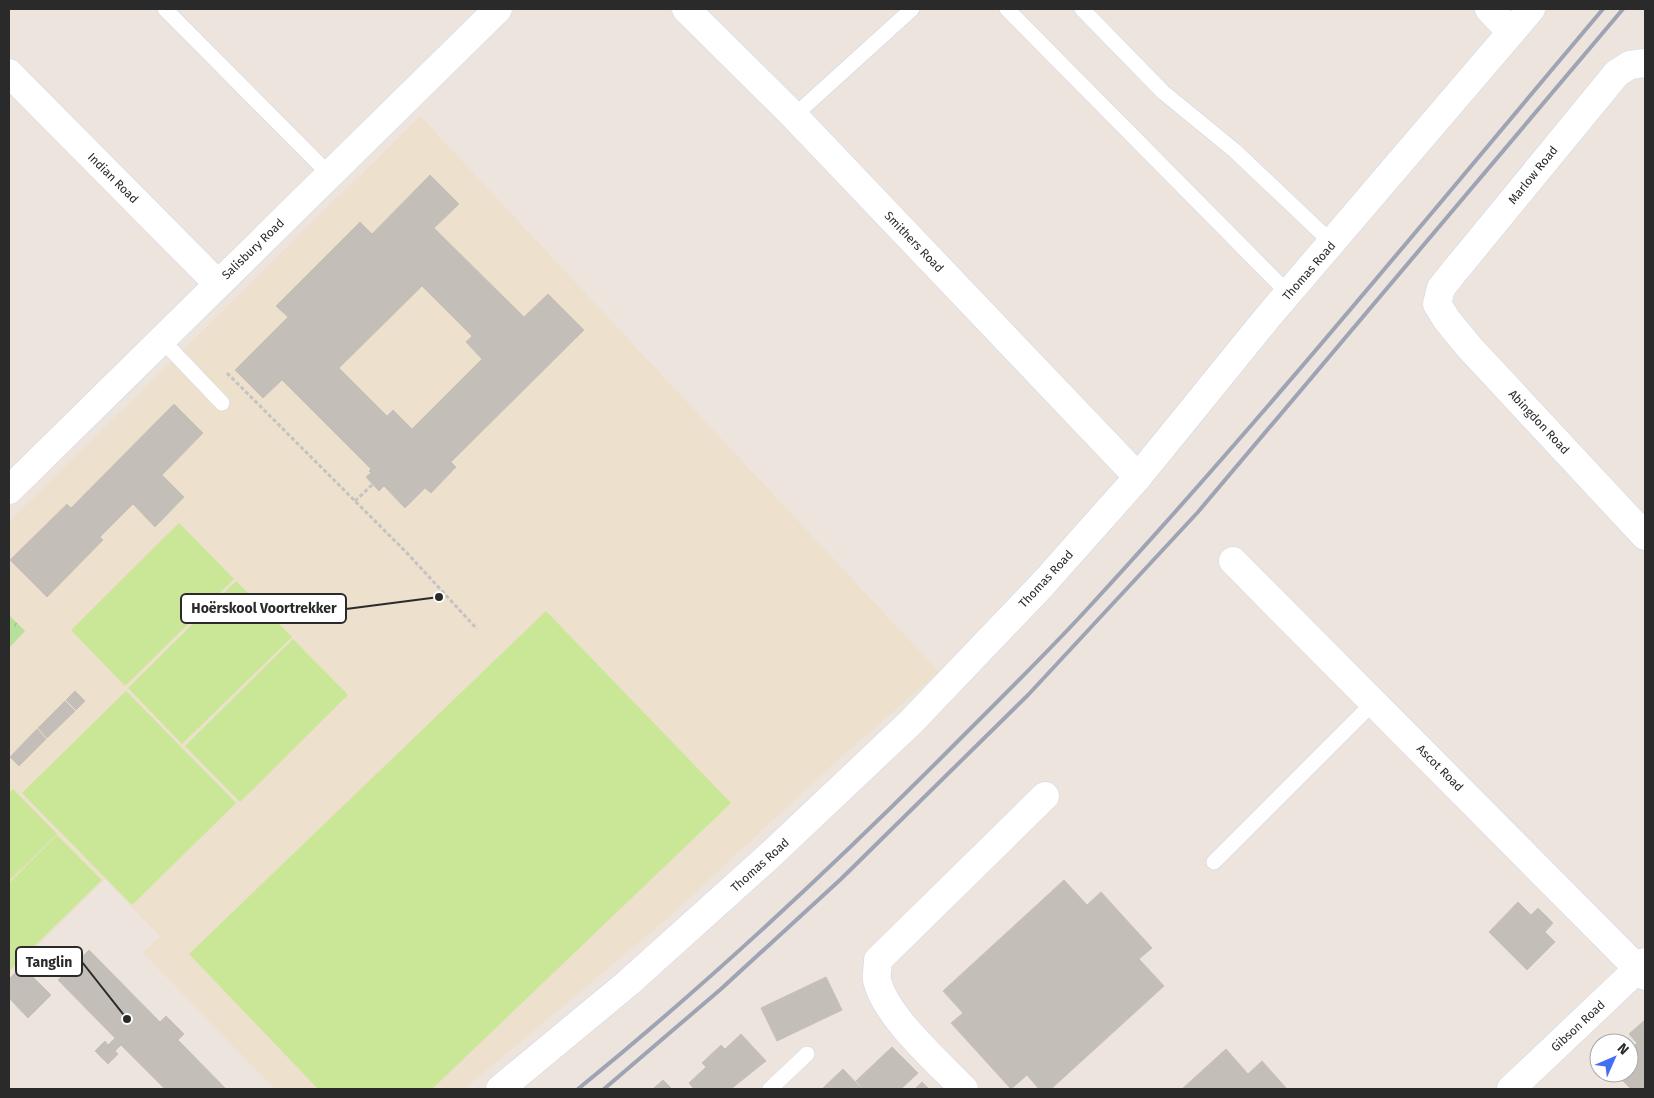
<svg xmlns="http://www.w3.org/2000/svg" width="1654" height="1098" font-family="'Fira Sans',sans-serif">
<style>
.education{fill:#ede0cc}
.forest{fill:url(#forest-crowns)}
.pitch{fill:#cae797}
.building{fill:#c4beb9;stroke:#c7c0b6;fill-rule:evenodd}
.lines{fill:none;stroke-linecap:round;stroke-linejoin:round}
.lane-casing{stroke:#d2d6e2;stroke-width:16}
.street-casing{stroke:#d2d6e2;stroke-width:29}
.path{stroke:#c3c3c3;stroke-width:3;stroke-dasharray:4 2.5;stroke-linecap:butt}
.lane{stroke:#fff;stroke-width:15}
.street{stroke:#fff;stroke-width:28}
.rail{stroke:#9fa4b4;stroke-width:4}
.labels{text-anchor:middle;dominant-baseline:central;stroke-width:4.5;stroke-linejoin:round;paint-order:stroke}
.street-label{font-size:12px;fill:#2a2a2a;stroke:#fff}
.leader{fill:none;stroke:#2a2a2a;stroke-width:2}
.callout-dot{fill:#2a2a2a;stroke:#fff;stroke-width:2}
.callout{fill:#fff;stroke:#2a2a2a;stroke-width:2}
.callout-label{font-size:14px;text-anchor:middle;font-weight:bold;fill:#2a2a2a}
</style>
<defs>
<pattern id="forest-crowns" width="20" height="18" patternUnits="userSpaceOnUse" patternTransform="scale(1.25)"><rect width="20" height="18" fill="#b7e09b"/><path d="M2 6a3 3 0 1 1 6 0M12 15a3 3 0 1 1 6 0" fill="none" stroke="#9ec086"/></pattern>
</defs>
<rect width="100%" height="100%" fill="#ece4dd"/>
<path class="education" d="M420,116L939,672L834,763L669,917L464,1089H275L143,953L160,937L105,879L9,974V522Z"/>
<path class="forest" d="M9,615L25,631L9,648Z"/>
<g class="pitch">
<path d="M179,523L234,579L125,686L71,630Z"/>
<path d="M236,581L292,637L182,744L128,688Z"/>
<path d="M546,611L731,803L432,1089H318L189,954Z"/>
<path d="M293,639L348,695L240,802L185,746Z"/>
<path d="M126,691L236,803L132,905L22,793Z"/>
<path d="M13,789L57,834L9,881V793Z"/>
<path d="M57,835L102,880L9,971V883Z"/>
</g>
<g class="building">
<path d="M430,175L459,204L434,228L524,317L548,294L584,330L451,462L456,467L431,493L425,488L405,508L384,486L379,491L366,477L371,473L369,471L371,469L282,380L263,398L235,370L288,317L276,306L360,222L372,234ZM422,286L472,336L466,342L482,359L412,429L393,410L387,416L339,368Z"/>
<path d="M174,404L203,433L162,475L184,497L155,527L133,504L100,537L103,540L47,597L10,560L67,504L71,508Z"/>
<path d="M75,691L85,701L76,710L66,700Z"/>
<path d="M65,701L75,711L47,738L38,728Z"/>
<path d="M37,729L46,739L19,766L10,757Z"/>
<path d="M1064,880L1087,905L1101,892L1152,948L1139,959L1164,986L1051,1089H1039L1027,1075L1011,1089L951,1023L963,1013L943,991Z"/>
<path d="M1518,902L1531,915L1538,908L1553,923L1545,932L1555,942L1527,970L1489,932Z"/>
<path d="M89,950L160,1022L166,1016L184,1034L178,1040L226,1089H165L121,1045L115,1051L118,1054L108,1064L95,1051L105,1041L108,1045L115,1038L58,980Z"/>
<path d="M22,966L51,995L28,1018L9,998V979Z"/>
<path d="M826,977L842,1010L777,1041L761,1008Z"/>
<path d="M1645,1020V1087L1642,1089H1631L1615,1073H1629V1051L1637,1043L1629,1034Z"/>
<path d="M741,1034L766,1061L731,1089H694L689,1083L706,1067L702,1063L721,1045L725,1049Z"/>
<path d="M892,1047L918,1073L901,1089H863L856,1081Z"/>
<path d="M1226,1049L1248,1074L1262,1061L1287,1089H1182Z"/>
<path d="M843,1069L862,1089H822Z"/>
<path d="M663,1080L672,1089H653Z"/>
<path d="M922,1082L929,1089H915Z"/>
</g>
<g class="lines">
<g class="lane-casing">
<g id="lane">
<path d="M165,9L329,174"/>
<path d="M1007,9L1289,294"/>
<path d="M1082,9L1163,92L1235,151L1332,243"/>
<path d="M794,116L912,9"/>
<path d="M161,339L222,403"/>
<path d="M1214,862L1374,702"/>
<path d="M770,1089L807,1054"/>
</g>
</g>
<g class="street-casing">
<g id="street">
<path d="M686,9L794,116L1138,477"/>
<path d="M1489,9L1511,32"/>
<path d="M1645,63L1630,65L1617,73L1453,273L1441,288L1437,304L1447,320L1470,348L1645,536"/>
<path d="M9,73L217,283"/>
<path d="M9,490L498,9"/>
<path d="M1233,561L1645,976"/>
<path d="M500,1089L628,983L767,858L911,722L1042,585L1138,477L1267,318L1531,9"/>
<path d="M964,1089C938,1062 885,1016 877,980C876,974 878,967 878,960L1045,796"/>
<path d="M1511,1089L1645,962"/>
</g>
</g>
<g class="path">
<path d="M227,373L407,553L477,629"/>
<path d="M355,501L373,484"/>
</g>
<use href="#lane" class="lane"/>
<use href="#street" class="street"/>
<g class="rail">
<path d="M578,1089C712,980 838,862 959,740C1003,696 1048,652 1090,606C1268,413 1434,209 1603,9"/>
<path d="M604,1089L721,989L841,879L1028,695L1198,512L1623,9"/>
</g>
</g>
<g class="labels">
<g class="street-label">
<text transform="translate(1533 175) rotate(-51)">Marlow Road</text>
<text transform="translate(113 178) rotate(45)">Indian Road</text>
<text transform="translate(914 242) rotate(46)">Smithers Road</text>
<text transform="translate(253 249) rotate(-44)">Salisbury Road</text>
<text transform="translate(1309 271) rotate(-49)">Thomas Road</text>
<text transform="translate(1539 422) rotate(47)">Abingdon Road</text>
<text transform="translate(1046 579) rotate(-47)">Thomas Road</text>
<text transform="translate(1440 768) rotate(45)">Ascot Road</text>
<text transform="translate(760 865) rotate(-42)">Thomas Road</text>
<text transform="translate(1578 1026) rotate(-43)">Gibson Road</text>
</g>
</g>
<path class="leader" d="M439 597L346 609M127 1019L82 962"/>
<g class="callout-dot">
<circle cx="439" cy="597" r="5"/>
<circle cx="127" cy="1019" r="5"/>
</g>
<g class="callout">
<rect x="181" y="594" width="165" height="29" rx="5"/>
<rect x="16" y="947" width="66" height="29" rx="5"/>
</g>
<g class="callout-label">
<text x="264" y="613">Hoërskool Voortrekker</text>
<text x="49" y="967">Tanglin</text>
</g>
<rect width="1654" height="1098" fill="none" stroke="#2a2a2a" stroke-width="20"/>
<g transform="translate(1614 1058) rotate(45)"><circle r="24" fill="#ffffff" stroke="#aaaaaa"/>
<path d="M0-4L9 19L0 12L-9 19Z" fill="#426ff3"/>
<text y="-8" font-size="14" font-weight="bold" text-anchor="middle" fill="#2a2a2a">N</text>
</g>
</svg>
